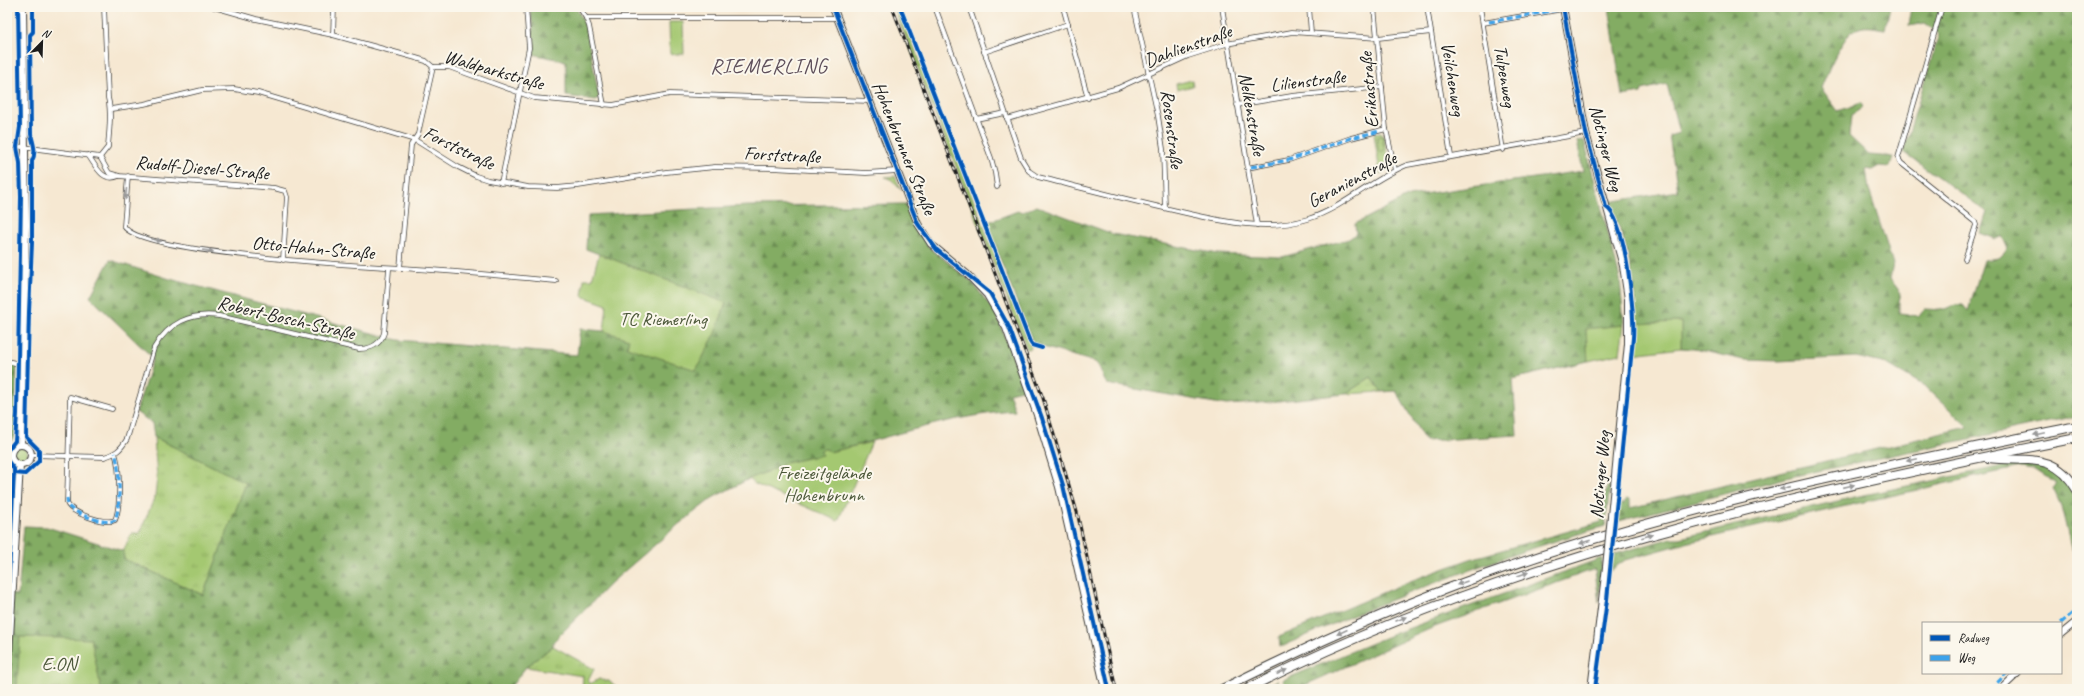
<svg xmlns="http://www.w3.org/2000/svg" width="2084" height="696" font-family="Caveat,sans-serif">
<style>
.grass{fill:url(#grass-tufts);stroke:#607246}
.forest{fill:url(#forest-firs);stroke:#506440}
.park{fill:#a4c871;stroke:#607246}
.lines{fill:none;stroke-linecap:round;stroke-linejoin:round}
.street-casing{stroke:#3d3b37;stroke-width:5.5}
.secondary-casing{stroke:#3d3b37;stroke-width:8}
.highway-casing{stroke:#3d3b37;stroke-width:10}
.street{stroke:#fff;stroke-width:4}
.secondary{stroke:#fff;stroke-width:6}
.highway{stroke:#fff;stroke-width:8}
.rail-casing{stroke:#1c1c1c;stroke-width:3}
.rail{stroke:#fbf7ec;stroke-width:1.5;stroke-dasharray:4.5;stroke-linecap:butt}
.secondary-bridge-casing{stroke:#3d3b37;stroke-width:8;stroke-linecap:butt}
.secondary-bridge{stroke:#fff;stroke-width:6}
.quiet{stroke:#3da2ea;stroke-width:3;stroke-dasharray:6 3;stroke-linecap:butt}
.cycleway-casing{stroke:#fbf7ec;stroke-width:6}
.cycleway{stroke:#0057b8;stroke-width:4}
.oneway{fill:#999}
.labels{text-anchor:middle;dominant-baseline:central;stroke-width:4;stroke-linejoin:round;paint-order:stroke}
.street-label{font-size:19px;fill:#1c1c1c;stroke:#fbf7ec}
.park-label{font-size:19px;fill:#4c583a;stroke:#fbf7ec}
.quarter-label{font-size:21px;letter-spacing:1px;fill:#5f505b;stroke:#fbf7ec}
</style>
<defs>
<pattern id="grass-tufts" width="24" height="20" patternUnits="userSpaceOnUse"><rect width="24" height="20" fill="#a4c871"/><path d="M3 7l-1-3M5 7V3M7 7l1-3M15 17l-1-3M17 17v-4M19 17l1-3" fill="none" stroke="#8dab61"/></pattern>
<pattern id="forest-firs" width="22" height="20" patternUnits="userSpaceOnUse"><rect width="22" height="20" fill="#83ac63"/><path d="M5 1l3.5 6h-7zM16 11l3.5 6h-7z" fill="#6a8b51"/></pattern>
</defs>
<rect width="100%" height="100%" fill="#fbf7ec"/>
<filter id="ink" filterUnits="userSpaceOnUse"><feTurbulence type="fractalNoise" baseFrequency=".025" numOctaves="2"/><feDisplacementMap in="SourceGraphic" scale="8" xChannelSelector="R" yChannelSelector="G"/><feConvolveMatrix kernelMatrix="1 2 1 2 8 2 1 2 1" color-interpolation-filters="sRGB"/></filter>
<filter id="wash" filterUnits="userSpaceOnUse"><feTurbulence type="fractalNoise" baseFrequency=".012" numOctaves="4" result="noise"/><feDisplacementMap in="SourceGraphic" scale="16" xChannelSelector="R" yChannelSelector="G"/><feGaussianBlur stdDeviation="0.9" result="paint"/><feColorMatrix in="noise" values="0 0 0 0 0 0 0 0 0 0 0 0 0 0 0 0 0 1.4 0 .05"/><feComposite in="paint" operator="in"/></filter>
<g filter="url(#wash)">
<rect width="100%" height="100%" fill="#f6e8d2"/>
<g class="grass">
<path d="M894,7H899L1031,348L1027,349Z"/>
<path d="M1381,133L1384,137L1390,165L1388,169L1380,174L1374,134Z"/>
<path d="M895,176L901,190L892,180L885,177Z"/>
<path d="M1371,377L1382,392L1345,394Z"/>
<path d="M154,437L247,483L203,595L124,559L123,551L132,533H140L155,496L157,478Z"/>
<circle cx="20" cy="455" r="8"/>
<path d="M553,646L594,669L588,681L590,684L599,679L609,681L618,689H582L583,676L526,667Z"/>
</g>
<g class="forest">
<path d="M530,7H576L586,27L599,97L596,100L566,96V61L532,54L533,29Z"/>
<path d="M1609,7H1890L1885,29C1877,28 1867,25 1859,28C1843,32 1827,73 1821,88L1838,111L1861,103L1863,108L1851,116L1849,136L1869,155L1893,157L1890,167L1879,166L1872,170L1866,169L1869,190L1893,264L1890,279L1901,293L1899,301V314L1919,316L1925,309L1945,310L1956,305H1963L1968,311L1984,260L1999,258L2008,249L2002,236L1996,239L1980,233L1987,212L1903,152L1939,34L1925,23L1909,26L1912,7H2077V416L1790,477L1615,522L1618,503L1624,504L1626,499L1630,500V508L1968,427L1926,387L1887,364L1856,357L1778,361L1744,360L1694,349L1681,348V322L1635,324C1636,282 1627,239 1608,202L1678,191L1669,136L1679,133L1667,84L1642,90L1641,93L1622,96Z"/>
<path d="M1584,140L1620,279L1624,325L1586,329L1588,361L1513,379L1517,435L1425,441L1396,391L1382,392L1371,377L1345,394L1259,403L1226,405L1107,384C1101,376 1102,368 1095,362L1033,344L986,223L1018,211L1022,212L1037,206L1113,234L1218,254L1282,257L1349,239L1356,234L1355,224L1409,196L1583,171L1577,141Z"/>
<path d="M906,204L916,226L929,247L973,283L996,314L1025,389L1009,393L1015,411C952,415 891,437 830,452L826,449L821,450L822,455L785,463L779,467L749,479L714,497L679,524L612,582L553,642V646L526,667L509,689H101L91,639L20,637L17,689H7V593L18,595L24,526L47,527L123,551L124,559L203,595L246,483L154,437L152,423L136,412L153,358L90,297L110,260L170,279L398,340L577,355L580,329L604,331L629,339L627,347L696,370L714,336L726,303L586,249L588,215L748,206Z"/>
<path d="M7,364L17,366L15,436L7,446Z"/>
<path d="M2031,463C2049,468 2069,478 2076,497C2079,505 2077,517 2077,525L2073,528L2077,541V557L2071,547L2061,506L2053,488L2057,484L2034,469L2020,467L1859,503L1686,543L1625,560L1610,571L1612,555L1671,538H1680L1859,496L2003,466Z"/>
<path d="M1607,486L1610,487L1605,526C1491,559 1388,599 1280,647L1279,637L1410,581L1470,559L1601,522Z"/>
<path d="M1602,558L1599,602L1595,569L1432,628L1296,689H1285L1283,680L1396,633Z"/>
<path d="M1278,680L1279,689H1262Z"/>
</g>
<g class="park">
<path d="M669,22H683L684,54H670Z"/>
<path d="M1192,80L1193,86L1177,90L1176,84Z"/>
<path d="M1382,136L1384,151L1379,152L1377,137Z"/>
<path d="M599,254L726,303L714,336L696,370L627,347L629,339L604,331L607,305L582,296L584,279H592Z"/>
<path d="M1681,322V348L1633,354L1635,324Z"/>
<path d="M1624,325L1620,354L1588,361L1586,329Z"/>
<path d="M872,442L838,521L755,484L749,479L779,467L785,463L822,455L821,450L826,449L830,452Z"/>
<path d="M20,637L91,639L101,689H17Z"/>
</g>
</g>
<g filter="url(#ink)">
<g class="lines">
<g class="street-casing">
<g id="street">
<path d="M214,7L256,19L333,35L416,58L426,61L433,67H449L534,98L613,105L670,94L870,101"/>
<path d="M579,7L586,18L589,26L604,105"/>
<path d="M935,7L991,158L995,173L997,187"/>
<path d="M969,7L1021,158L1029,171L1038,177C1083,188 1128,200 1173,210C1217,220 1264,233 1308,219C1345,207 1372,179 1407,165L1586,133"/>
<path d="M1063,7L1088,98"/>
<path d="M1134,7L1158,116L1163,149L1165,208"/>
<path d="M1222,7L1257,225"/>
<path d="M1309,7L1311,33"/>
<path d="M1374,7L1386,129L1395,170"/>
<path d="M1427,7L1451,156"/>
<path d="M1480,7L1503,150"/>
<path d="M1942,7L1898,158L1901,163L1975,222L1976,225L1965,259"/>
<path d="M586,18H837"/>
<path d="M1483,23L1563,9"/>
<path d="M333,35L334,7"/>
<path d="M984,52L1068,24"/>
<path d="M1237,105L1292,96L1382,87"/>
<path d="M111,109L144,104L202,90L234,89L258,93L415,140L458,167L476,176L488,180L528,187L557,188L578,186L666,172L715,167L773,168L866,173L897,171"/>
<path d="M976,119L1005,113"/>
<path d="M1007,119L1118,88L1188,56L1226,44L1292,32L1378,38L1431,32"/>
<path d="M7,145L100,157"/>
<path d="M88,155C96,166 102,183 119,176"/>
<path d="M100,157L109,173L119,176L274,188L285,191L287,197L283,260"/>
<path d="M100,157L108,147C109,131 112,113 108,98L104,7"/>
<path d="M1247,168L1289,160L1351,138L1386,129"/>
<path d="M128,176L124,226C137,253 365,266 402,268C453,271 505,276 556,281"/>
<path d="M501,183L529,48L526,7"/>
<path d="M400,268L411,145L418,134L433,67"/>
<path d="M7,361L23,365"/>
<path d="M112,409L70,397L67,503C70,513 106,525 115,520C121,507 120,467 115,453"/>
<path d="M31,455L104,457C116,454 121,449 127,439L154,348C168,323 191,312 219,316L359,349C371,349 380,345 384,333L389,269"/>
<path d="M7,526L17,528"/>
</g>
</g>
<g class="secondary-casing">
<g id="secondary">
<path d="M833,7L918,224L931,244L967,274L987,295L1006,328L1037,415L1059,487L1105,689"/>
<path d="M1563,7L1586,133L1623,266L1628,299V344L1611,516"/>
<circle cx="21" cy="455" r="10"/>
<path d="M21,445L26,225L23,7"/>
<path d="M2061,634L2077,621"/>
<path d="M7,689L20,465"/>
<path d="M1591,689L1606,567"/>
<path d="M2001,689L2018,673"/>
</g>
</g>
<g class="highway-casing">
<g id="highway">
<path d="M1988,458C2025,463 2054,450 2077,490"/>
<path d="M1222,689C1308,646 1396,606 1487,574C1678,506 1878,467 2077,426"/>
<path d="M1247,689C1508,556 1793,495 2077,438"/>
</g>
</g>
<use href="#street" class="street"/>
<use href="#secondary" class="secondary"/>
<use href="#highway" class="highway"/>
<g class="rail-casing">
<path id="rail" d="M892,7L1043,398L1077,512L1116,689"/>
</g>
<use href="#rail" class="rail"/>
<g class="secondary-bridge-casing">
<path id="secondary-bridge" d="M1606,567L1611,516"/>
</g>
<use href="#secondary-bridge" class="secondary-bridge"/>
<g class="quiet">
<path d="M1489,22L1556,10"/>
<path d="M1251,167L1289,160L1351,138L1380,131"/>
<path d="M67,498L68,506C74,513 106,526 115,520C121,507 120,467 115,453"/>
<path d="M2061,623L2077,609"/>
<path d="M1991,689L2007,673"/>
</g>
<g class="cycleway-casing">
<g id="cycleway">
<path d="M833,7L918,224L937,250L990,293L1009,327L1042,418L1063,485L1109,689"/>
<path d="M900,7L1030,342L1032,345L1042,348"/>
<path d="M1563,7L1586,133L1606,207C1626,219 1635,314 1633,338L1607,600L1595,689"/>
<path d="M7,451L15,441L17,414L21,197L20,163L17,147L20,127L18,7"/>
<path d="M7,460L14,469V473L7,613"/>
<path d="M14,473L25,474L39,461V450L26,437L29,312L32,243V161C37,152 33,143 31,134L30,35L33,32V7"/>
</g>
</g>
<use href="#cycleway" class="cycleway"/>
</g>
<defs><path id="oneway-solid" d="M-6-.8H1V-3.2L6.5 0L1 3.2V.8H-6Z"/></defs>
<g class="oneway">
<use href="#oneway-solid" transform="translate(126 194) rotate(95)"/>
<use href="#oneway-solid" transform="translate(156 240) rotate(14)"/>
<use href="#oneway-solid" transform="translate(208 251) rotate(9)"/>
<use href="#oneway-solid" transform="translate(2039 434) rotate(168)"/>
<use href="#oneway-solid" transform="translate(1912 460) rotate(168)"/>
<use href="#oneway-solid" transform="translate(1849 486) rotate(-13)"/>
<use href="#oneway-solid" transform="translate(1785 488) rotate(167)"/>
<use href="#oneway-solid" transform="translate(1647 536) rotate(-16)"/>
<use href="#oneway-solid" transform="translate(1585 542) rotate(163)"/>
<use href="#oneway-solid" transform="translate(1523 574) rotate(-19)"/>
<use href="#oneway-solid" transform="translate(1462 583) rotate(160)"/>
<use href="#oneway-solid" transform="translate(1401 619) rotate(-22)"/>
<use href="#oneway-solid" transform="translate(1342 632) rotate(156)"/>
<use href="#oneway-solid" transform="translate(1282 672) rotate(-25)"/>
</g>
</g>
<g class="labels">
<g class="street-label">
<text transform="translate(1188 46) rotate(-20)">Dahlienstraße</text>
<text transform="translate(494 70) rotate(16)">Waldparkstraße</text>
<text transform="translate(1505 76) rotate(81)">Tulpenweg</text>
<text transform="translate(1453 79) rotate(81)">Veilchenweg</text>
<text transform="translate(1308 81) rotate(-7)">Lilienstraße</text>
<text transform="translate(1369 90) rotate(-95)">Erikastraße</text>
<text transform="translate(1252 114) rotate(80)">Nelkenstraße</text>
<text transform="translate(1172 129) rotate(83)">Rosenstraße</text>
<text transform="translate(459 148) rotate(26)">Forststraße</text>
<text transform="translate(904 148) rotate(68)">Hohenbrunner Straße</text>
<text transform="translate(1606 148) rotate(76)">Notinger Weg</text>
<text transform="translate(782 155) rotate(3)">Forststraße</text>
<text transform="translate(202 168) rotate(5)">Rudolf-Diesel-Straße</text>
<text transform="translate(1352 180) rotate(-28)">Geranienstraße</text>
<text transform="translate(313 248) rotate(5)">Otto-Hahn-Straße</text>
<text transform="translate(286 318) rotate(13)">Robert-Bosch-Straße</text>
<text transform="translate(1600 475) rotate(-85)">Notinger Weg</text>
</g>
<g class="park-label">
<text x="663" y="319">TC Riemerling</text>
<text x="824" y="473">Freizeitgelände<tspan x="824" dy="22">Hohenbrunn</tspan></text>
<text x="59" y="664">E.ON</text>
</g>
<g class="quarter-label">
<text x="769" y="66">RIEMERLING</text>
</g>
</g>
<rect width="2084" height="696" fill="none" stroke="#fbf7ec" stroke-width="24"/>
<rect x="1922" y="622" width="140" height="52" fill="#fbf7ec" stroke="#a29f99"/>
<rect x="1930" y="635" width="20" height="6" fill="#0057b8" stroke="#a29f99"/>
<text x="1958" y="642" font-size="12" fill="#1c1c1c">Radweg</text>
<rect x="1930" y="655" width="20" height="6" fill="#3da2ea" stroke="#a29f99"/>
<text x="1958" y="662" font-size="12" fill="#1c1c1c">Weg</text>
<g transform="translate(42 42) rotate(23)" stroke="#fbf7ec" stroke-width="3" paint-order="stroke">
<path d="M0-3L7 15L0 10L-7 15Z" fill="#1c1c1c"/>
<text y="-6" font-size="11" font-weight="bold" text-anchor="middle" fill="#1c1c1c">N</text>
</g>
</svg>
